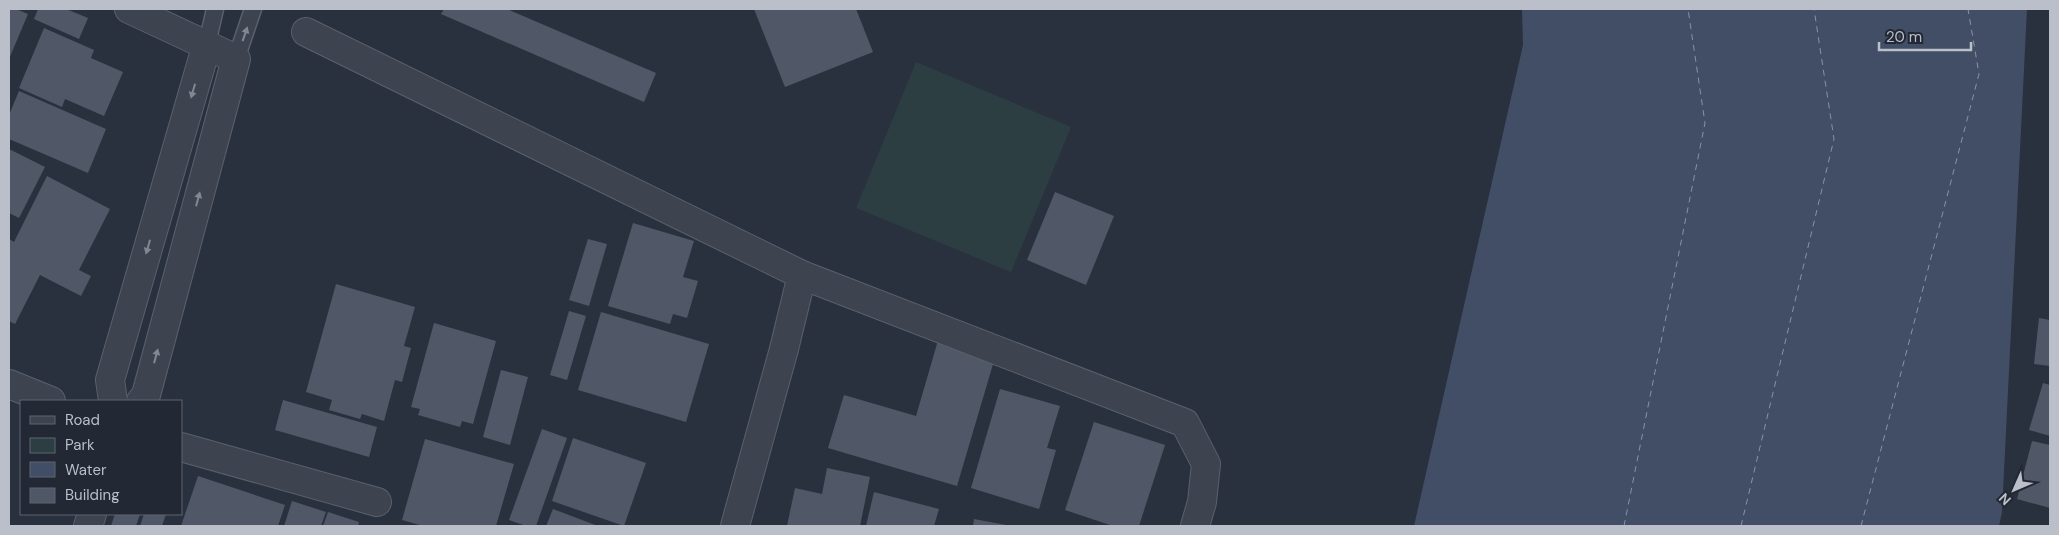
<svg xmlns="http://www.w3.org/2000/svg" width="2059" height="535" font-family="'DM Sans',sans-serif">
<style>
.green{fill:#2c3e41}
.water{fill:#414e66}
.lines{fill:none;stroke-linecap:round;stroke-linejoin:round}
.ferry{stroke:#8593ad;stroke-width:1;stroke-dasharray:6 5;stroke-linecap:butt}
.building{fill:#505867}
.service-casing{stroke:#5b616c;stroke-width:19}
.minor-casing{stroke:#5b616c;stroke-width:30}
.service{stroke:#3d434f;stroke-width:16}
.minor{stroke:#3d434f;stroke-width:28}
.oneway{fill:#828792}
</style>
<rect width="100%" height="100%" fill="#29313f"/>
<path class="green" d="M916,62L1071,127L1011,272L856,208Z"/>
<path class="water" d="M1522,9H2027L2002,512L1999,526H1414L1523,45Z"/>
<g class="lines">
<g class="ferry">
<path d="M1624,526L1705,123L1688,9"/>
<path d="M1741,526L1834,139L1814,9"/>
<path d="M1861,526L1979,74L1968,9"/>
</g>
</g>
<g class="building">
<path d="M9,9H16L28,14L9,59Z"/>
<path d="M38,9H66L88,18L79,39L34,19Z"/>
<path d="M444,9H507L656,73L644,102L441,14Z"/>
<path d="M754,9H856L873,52L785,87Z"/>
<path d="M44,28L94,50L91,58L123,72L104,116L65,99L62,107L19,88Z"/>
<path d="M19,91L106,129L88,173L9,139V115Z"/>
<path d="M9,149L45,167L19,218L9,213Z"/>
<path d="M47,176L110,209L79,270L91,276L81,296L40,275L15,324L9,321V239L14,242Z"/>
<path d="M1055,192L1114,216L1086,285L1027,260Z"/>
<path d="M633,223L694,241L683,277L698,281L687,318L673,314L670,324L608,306Z"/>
<path d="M588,239L607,244L589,306L569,300Z"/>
<path d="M336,284L415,307L404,346L411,348L402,382L395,380L384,421L362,414L360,419L329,410L332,400L306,392Z"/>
<path d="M569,311L586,316L567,380L550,375Z"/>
<path d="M601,312L709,344L686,422L578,390Z"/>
<path d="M2039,318L2050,320V366L2034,364Z"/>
<path d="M434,323L496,341L473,424L462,421L460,427L418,415L420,409L411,407Z"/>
<path d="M939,337L996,354L957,486L828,448L844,395L916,416Z"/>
<path d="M501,370L528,377L510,445L483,437Z"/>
<path d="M2043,383L2050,385V436L2029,430Z"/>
<path d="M1000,389L1060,406L1047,448L1056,450L1039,509L971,488Z"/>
<path d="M283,400L377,427L369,457L275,430Z"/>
<path d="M1094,422L1165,445L1139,526H1113L1065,510Z"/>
<path d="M542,429L567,438L536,526H526L509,520Z"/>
<path d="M573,438L646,463L624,526L552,501Z"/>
<path d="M425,439L514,464L496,526H423L402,520Z"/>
<path d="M2032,441L2050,445V508L2017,499Z"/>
<path d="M827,468L870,477L860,526H787L795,488L822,494Z"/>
<path d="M198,476L285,505L278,526H181Z"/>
<path d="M874,492L939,509L934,526H866Z"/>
<path d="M292,501L326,512L321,526H284Z"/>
<path d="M553,509L598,526H546Z"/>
<path d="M328,512L359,522L358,526H323Z"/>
<path d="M115,514H140L136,526H111Z"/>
<path d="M144,514H166L162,526H140Z"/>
<path d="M974,519L1006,525V526H973Z"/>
</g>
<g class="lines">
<g class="service-casing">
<g id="service">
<path d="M207,44L215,9"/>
<path d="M236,59L253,9"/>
</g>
</g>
<g class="minor-casing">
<g id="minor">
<path d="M129,9L236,59L146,395L141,401"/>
<path d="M306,32L802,275L1185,423L1206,464L1202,502L1195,526"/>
<path d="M9,384L51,401"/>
<path d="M113,401L110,380L207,44"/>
<path d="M181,447L377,502"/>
<path d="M88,526L92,514"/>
<path d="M735,526L784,349L802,275"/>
</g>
</g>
<use href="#service" class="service"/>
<use href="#minor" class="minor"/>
</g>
<defs><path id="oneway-solid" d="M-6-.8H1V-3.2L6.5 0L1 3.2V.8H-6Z" transform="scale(1.25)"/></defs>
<g class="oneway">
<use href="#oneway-solid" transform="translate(245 34) rotate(-71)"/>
<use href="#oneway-solid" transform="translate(193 91) rotate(106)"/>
<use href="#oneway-solid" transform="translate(198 199) rotate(-75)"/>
<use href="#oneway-solid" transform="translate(148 247) rotate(106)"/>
<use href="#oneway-solid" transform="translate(156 356) rotate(-75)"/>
</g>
<rect width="2059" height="535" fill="none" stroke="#babfc9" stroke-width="20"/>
<rect x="20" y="400" width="162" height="115" fill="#222834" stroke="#5f6470"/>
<rect x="30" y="416" width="25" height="8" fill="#3d434f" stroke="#5f6470"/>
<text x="65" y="425" font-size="15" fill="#babfc9">Road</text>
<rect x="30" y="438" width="25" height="15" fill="#2c3e41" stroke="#5f6470"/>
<text x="65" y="450" font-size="15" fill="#babfc9">Park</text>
<rect x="30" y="462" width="25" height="15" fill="#414e66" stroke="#5f6470"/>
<text x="65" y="475" font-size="15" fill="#babfc9">Water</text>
<rect x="30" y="488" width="25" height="15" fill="#505867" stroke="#5f6470"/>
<text x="65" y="500" font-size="15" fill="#babfc9">Building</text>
<g transform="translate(2014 490) rotate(225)" stroke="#222834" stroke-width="4" paint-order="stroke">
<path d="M0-4L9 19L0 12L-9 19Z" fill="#babfc9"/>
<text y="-8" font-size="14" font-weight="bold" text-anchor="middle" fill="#babfc9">N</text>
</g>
<path d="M1879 42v8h92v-8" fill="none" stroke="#babfc9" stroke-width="2.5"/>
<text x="1886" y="42" font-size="15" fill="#babfc9" stroke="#222834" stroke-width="4" paint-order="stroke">20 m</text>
</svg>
